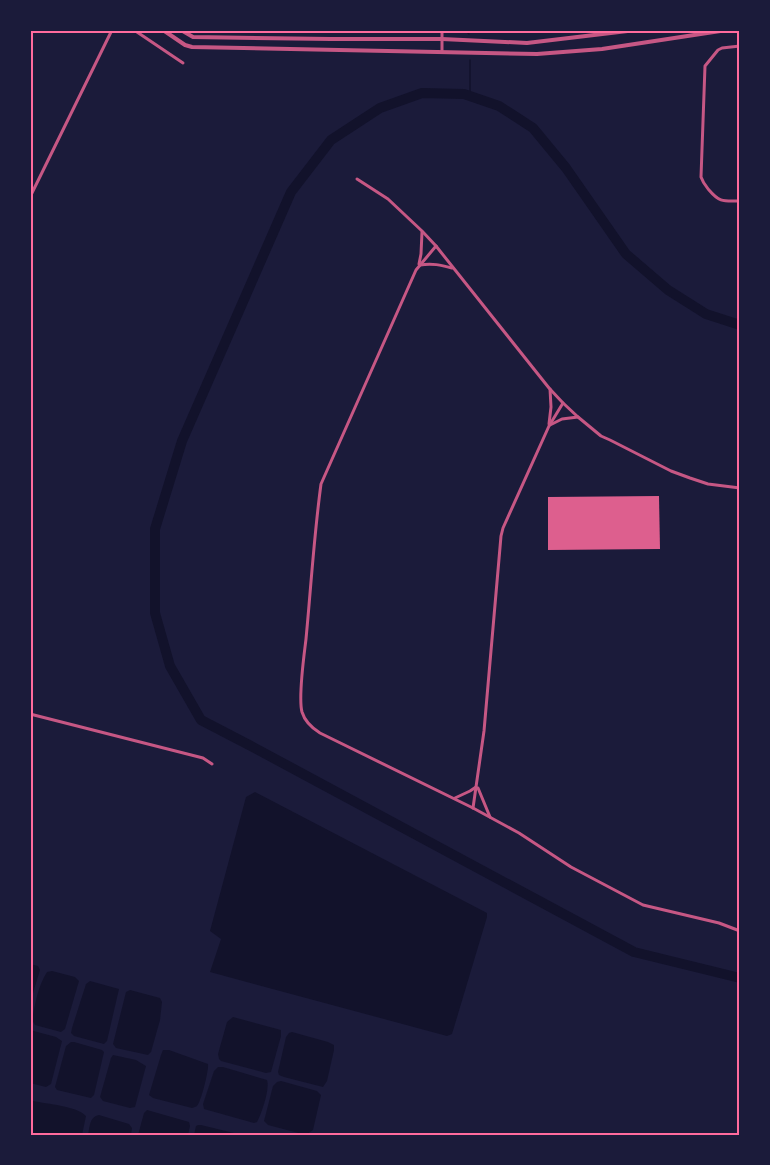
<svg xmlns="http://www.w3.org/2000/svg" width="770" height="1165" font-family="'Varela Round',sans-serif">
<style>
.water{fill:#12122b}
.lines{fill:none;stroke-linecap:round;stroke-linejoin:round}
.stream{stroke:#12122b;stroke-width:1.5}
.river{stroke:#12122b;stroke-width:10}
.building{fill:#dd5f8e}
.minor{stroke:#c65784;stroke-width:3}
.tertiary{stroke:#c65784;stroke-width:4}
.neatline{fill:none;stroke:#ff6b9d;stroke-width:2}
</style>
<rect width="100%" height="100%" fill="#1b1b3a"/>
<g class="water">
<path d="M255,792L487,913V917L452,1034L447,1036L210,972L221,939L210,931L246,797Z"/>
<path d="M30,964L38,966L40,970L30,1003Z"/>
<path d="M52,971L75,977L79,981L65,1029L61,1032L35,1025L32,1020C35,1004 38,986 47,972Z"/>
<path d="M90,981L119,989L107,1041L104,1044L74,1036L71,1033L72,1028L86,984Z"/>
<path d="M130,990L160,998L162,1002L160,1020L151,1052L148,1055L116,1048L113,1044L126,992Z"/>
<path d="M233,1017L281,1030V1036L271,1072L266,1073L221,1061L219,1059L218,1054L227,1022Z"/>
<path d="M30,1030L56,1037L62,1041L51,1084L46,1087L30,1083Z"/>
<path d="M292,1032L328,1042L334,1045V1050L327,1081L323,1087L284,1077L279,1075L278,1072L286,1037L289,1033Z"/>
<path d="M71,1042H74L102,1050L104,1052L94,1095L91,1098L57,1090L55,1087L66,1046Z"/>
<path d="M163,1050H169L208,1064C209,1070 201,1102 197,1106C196,1107 194,1107 192,1108L153,1098L149,1095L161,1055Z"/>
<path d="M113,1055L136,1060L146,1066L135,1107L130,1108L103,1101L100,1097L111,1058Z"/>
<path d="M218,1067H223L267,1080C270,1089 262,1112 257,1122L254,1123L204,1109L203,1104L214,1071Z"/>
<path d="M281,1081L317,1091L321,1095L313,1130L306,1135L268,1125L264,1121L273,1086L277,1082Z"/>
<path d="M33,1101C47,1104 77,1106 86,1116L82,1135H30V1102Z"/>
<path d="M147,1110L189,1122L190,1126L188,1135H138L144,1113Z"/>
<path d="M99,1115L129,1124L132,1128L131,1135H88C90,1127 89,1117 99,1115Z"/>
<path d="M198,1125H201L242,1135H194L196,1126Z"/>
</g>
<g class="lines">
<g class="stream">
<path d="M465,30L469,34"/>
<path d="M470,60V96"/>
</g>
<path class="river" d="M740,325L706,314L668,290L626,254L566,168L533,128L499,106L464,94L422,93L380,108L331,140L291,192L182,441L155,529V613L170,666L201,720L251,746L634,952L740,978"/>
</g>
<path class="building" d="M659,496L660,549L548,550V497Z"/>
<g class="lines">
<g class="minor">
<path d="M134,30L183,63"/>
<path d="M740,46L722,48L718,50L705,66L701,177C703,183 705,185 709,190C720,203 724,201 740,201"/>
<path d="M442,51V30"/>
<path d="M357,179L388,199L422,231L436,246L549,388L563,403L578,417L601,436L610,440L671,471L690,478L708,484L740,488"/>
<path d="M30,197L112,30"/>
<path d="M436,246L416,270L321,484C314,535 311,587 306,639C304,656 298,697 302,712C305,722 312,728 320,733L473,808L519,833L571,867L643,905L719,923L740,931"/>
<path d="M419,264L421,254L422,232"/>
<path d="M420,265C432,263 441,265 452,268"/>
<path d="M549,424L551,407L550,389"/>
<path d="M550,425L562,419L578,417"/>
<path d="M30,714L203,758L212,764"/>
<path d="M478,788L490,817"/>
<path d="M455,798L470,791L476,787"/>
<path d="M473,808L484,731L501,536L503,528L549,426L563,403"/>
</g>
<g class="tertiary">
<path d="M163,30L185,45L192,47L537,54L602,49L727,30"/>
<path d="M181,30L193,37L331,39H442L527,43L636,30"/>
</g>
</g>
<rect width="770" height="1165" fill="none" stroke="#1b1b3a" stroke-width="63"/>
<rect x="32" y="32" width="706" height="1102" class="neatline"/>
</svg>
